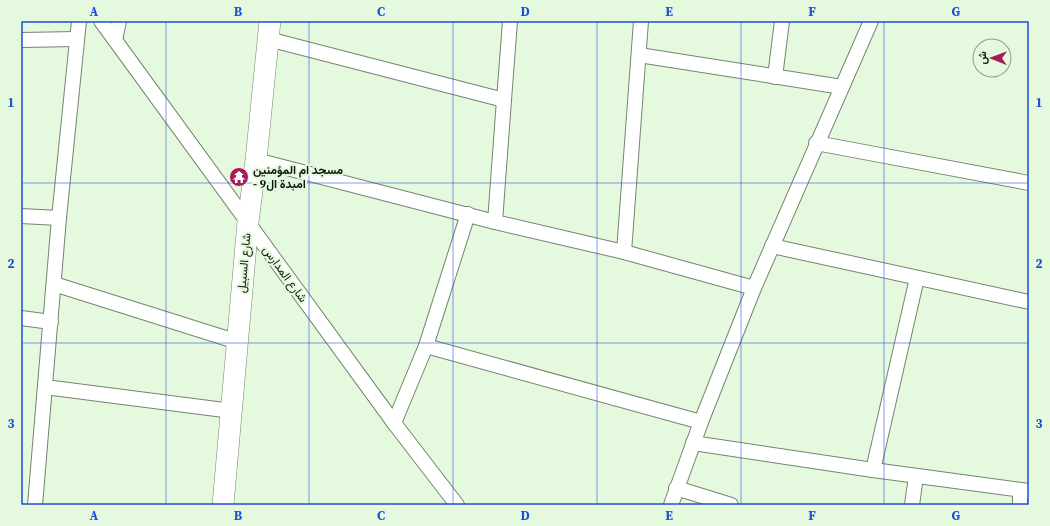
<svg xmlns="http://www.w3.org/2000/svg" width="1050" height="526" font-family="'Source Serif 4',Vazirmatn,serif">
<style>
.lines{fill:none;stroke-linecap:round;stroke-linejoin:round}
.street-casing{stroke:#74866e;stroke-width:16}
.secondary-casing{stroke:#74866e;stroke-width:22}
.street{stroke:#fff;stroke-width:14}
.secondary{stroke:#fff;stroke-width:21}
.grid{fill:none;stroke:#1d4ed8;stroke-width:1;stroke-opacity:0.55}
.labels{text-anchor:middle;dominant-baseline:central;stroke-width:4;stroke-linejoin:round;paint-order:stroke}
.poi-label{font-size:12px;font-weight:bold;fill:#0f160d;stroke:#e5f9df;text-anchor:start}
.street-label{font-size:12px;fill:#0f160d;stroke:#e5f9df}
.neatline{fill:none;stroke:#1d4ed8;stroke-width:1.5}
.grid-label{font-size:13px;text-anchor:middle;font-weight:bold;fill:#1d4ed8}
</style>
<rect width="100%" height="100%" fill="#e5f9df"/>
<g class="lines">
<g class="street-casing">
<g id="street">
<path d="M101,21L394,423L457,505"/>
<path d="M268,39L504,100L510,21"/>
<path d="M21,40L77,39"/>
<path d="M115,40L119,21"/>
<path d="M639,55L842,87"/>
<path d="M775,77L782,21"/>
<path d="M816,143L1029,183"/>
<path d="M256,160L495,222L624,252L754,288"/>
<path d="M468,214L426,346L701,422"/>
<path d="M21,216L59,218"/>
<path d="M495,222L504,100"/>
<path d="M772,246L1029,302"/>
<path d="M624,252L641,21"/>
<path d="M54,284L238,342"/>
<path d="M21,318L51,322"/>
<path d="M45,387L232,411"/>
<path d="M394,423L426,346"/>
<path d="M693,443L873,470L1029,491"/>
<path d="M873,470L917,278"/>
<path d="M676,488L731,505"/>
<path d="M35,505L59,218L79,21"/>
<path d="M671,505L701,422L754,288L871,21"/>
<path d="M912,505L916,476"/>
<path d="M1020,505V490"/>
</g>
</g>
<g class="secondary-casing">
<path id="secondary" d="M223,505L248,222L256,160L270,21"/>
</g>
<use href="#street" class="street"/>
<use href="#secondary" class="secondary"/>
</g>
<path class="grid" d="M166,21V505M309,21V505M453,21V505M597,21V505M741,21V505M884,21V505M21,183H1029M21,343H1029"/>
<defs>
<g id="temple-disc" transform="scale(1)"><circle r="9.5" fill="#a81959" stroke="#e5f9df"/><path d="M0-6L5-2H3V0L6.5 2.5H4V6H1.5V3h-3V6H-4V2.5H-6.5L-3 0V-2H-5Z" fill="#fff"/></g>
</defs>
<g fill-rule="evenodd">
<use href="#temple-disc" x="239" y="177"/>
</g>
<g class="labels">
<g class="poi-label">
<text x="253" y="170">مسجد ام المؤمنين<tspan x="253" dy="14">- امبدة ال9</tspan></text>
</g>
<g class="street-label">
<text transform="translate(244 263) rotate(-85)">شارع السبيل</text>
<text transform="translate(285 274) rotate(54)">شارع المدارس</text>
</g>
</g>
<rect width="1050" height="526" fill="none" stroke="#e5f9df" stroke-width="44"/>
<g transform="translate(992 58) rotate(271)"><circle r="19" fill="#e5f9df" stroke="#8f9e8b"/>
<path d="M0-3L7 15L0 10L-7 15Z" fill="#a81959"/>
<text y="-6" font-size="11" font-weight="bold" text-anchor="middle" fill="#0f160d">ش</text>
</g>
<rect x="22" y="22" width="1006" height="482" class="neatline"/>
<g class="grid-label">
<text x="94" y="16">A</text>
<text x="238" y="16">B</text>
<text x="381" y="16">C</text>
<text x="525" y="16">D</text>
<text x="669" y="16">E</text>
<text x="812" y="16">F</text>
<text x="956" y="16">G</text>
<text x="11" y="107">1</text>
<text x="1039" y="107">1</text>
<text x="11" y="268">2</text>
<text x="1039" y="268">2</text>
<text x="11" y="428">3</text>
<text x="1039" y="428">3</text>
<text x="94" y="520">A</text>
<text x="238" y="520">B</text>
<text x="381" y="520">C</text>
<text x="525" y="520">D</text>
<text x="669" y="520">E</text>
<text x="812" y="520">F</text>
<text x="956" y="520">G</text>
</g>
</svg>
